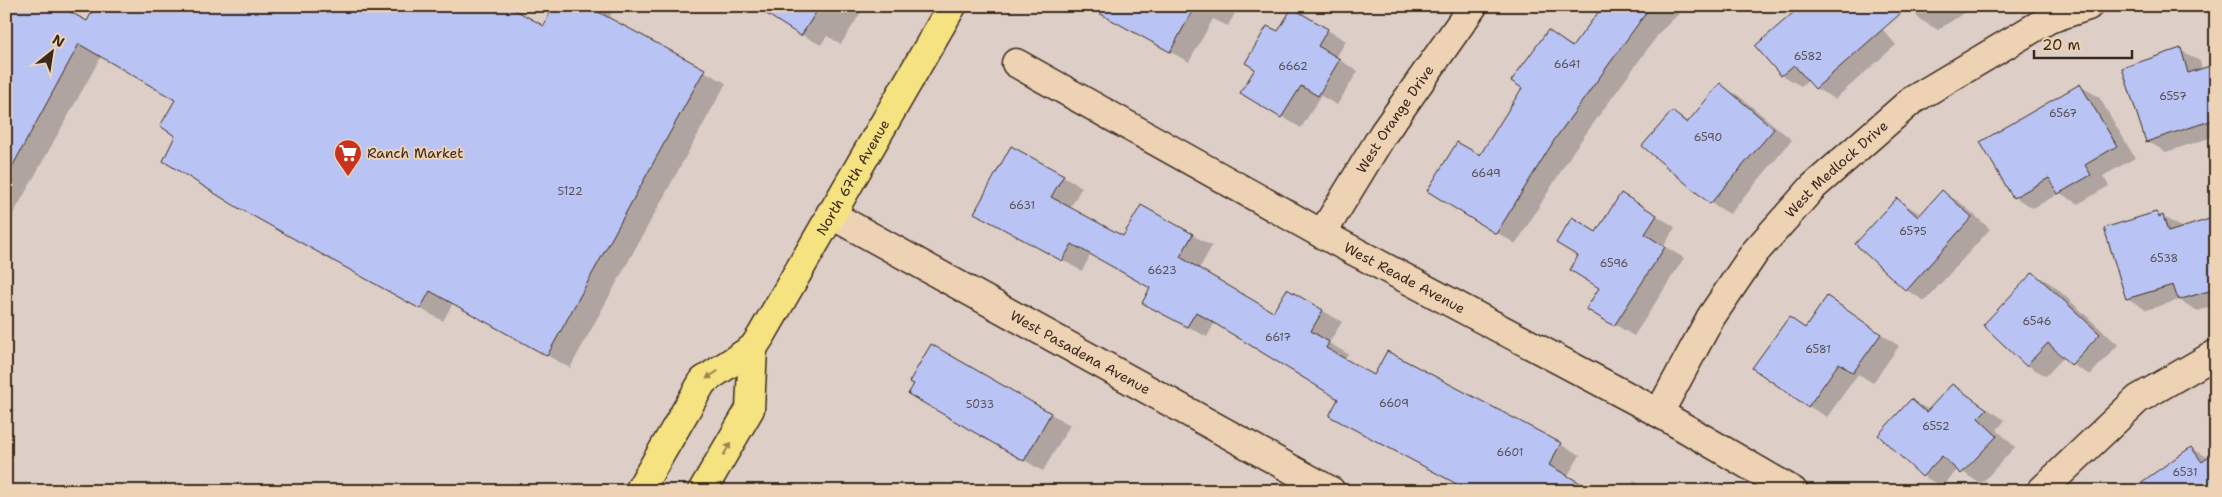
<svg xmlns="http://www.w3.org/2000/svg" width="2222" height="497" font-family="'Shantell Sans',sans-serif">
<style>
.shadow{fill:#0003}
.building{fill:#b9c4f5;stroke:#3b2a1e}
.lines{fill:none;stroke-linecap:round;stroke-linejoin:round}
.minor-casing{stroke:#3b2a1e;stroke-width:31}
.major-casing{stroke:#3b2a1e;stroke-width:31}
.minor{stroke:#edd2b4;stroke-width:28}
.major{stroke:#f5e382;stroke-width:28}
.oneway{fill:#988650}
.labels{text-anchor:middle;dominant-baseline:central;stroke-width:4;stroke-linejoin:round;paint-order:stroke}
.number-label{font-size:11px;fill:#5a5054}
.street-label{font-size:14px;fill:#3b2a1e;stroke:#edd2b4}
.poi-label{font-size:14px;fill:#3b2a1e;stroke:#edd2b4;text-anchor:start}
</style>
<rect width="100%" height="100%" fill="#ddcec8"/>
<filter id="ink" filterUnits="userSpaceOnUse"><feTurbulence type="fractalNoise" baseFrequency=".02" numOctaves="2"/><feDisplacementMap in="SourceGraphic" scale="10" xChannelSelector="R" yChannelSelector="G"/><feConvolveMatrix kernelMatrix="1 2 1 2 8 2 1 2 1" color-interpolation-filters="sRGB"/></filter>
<g filter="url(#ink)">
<g class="shadow">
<path d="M6,6L88,23L544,27L555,6H601L611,12L610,20L726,83L570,368L453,303L443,321L259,219L176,136L177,99L102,55L6,227Z"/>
<path d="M774,6H865L841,44L827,36L821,45L802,35Z"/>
<path d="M1118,6H1239L1228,26L1213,19L1189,62L1130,30Z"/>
<path d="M1604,6H1687L1660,32L1574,150L1516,244L1428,191L1481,157L1524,88L1549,32L1574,47Z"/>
<path d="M1863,6L1896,45L1835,99L1815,88L1808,80L1801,86L1782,75Z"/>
<path d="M1910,6H1974L1938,30L1919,19Z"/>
<path d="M1292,9L1346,41L1336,58L1358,71L1337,105L1321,96L1301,128L1242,93Z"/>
<path d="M2180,50L2200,61L2202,70L2216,66V136L2166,152L2147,141Z"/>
<path d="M1720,85L1739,96L1792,140L1730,214L1711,203L1672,112L1689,122Z"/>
<path d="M2080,86L2099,97L2135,158L2103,176L2109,186L2078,204L2060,193L2033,208L2014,197Z"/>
<path d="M1063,176L1082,187L1070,208L1124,238L1141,206L1212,246L1199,269L1273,314L1288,290L1342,322L1329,343L1348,354L1344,360L1375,376L1388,352L1580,455L1567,477L1339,399L1215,322L1207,337L1163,313L1152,288L1091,254L1082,271L995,223Z"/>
<path d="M1942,192L1961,203L1990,229L1925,301L1906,290L1897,199L1922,215Z"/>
<path d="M1640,205L1675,227L1664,246L1684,258L1634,336L1588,308L1601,288L1597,233Z"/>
<path d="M2156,213L2183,228L2216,218V305L2198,311L2179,300L2146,310L2127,298Z"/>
<path d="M2034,274L2053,285L2118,345L2090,375L2071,364L2064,357L2046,376L2027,365L1984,325Z"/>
<path d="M1828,298L1899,346L1873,383L1858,374L1827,417L1808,406L1789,318L1806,328Z"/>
<path d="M932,345L1070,425L1043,471L909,394Z"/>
<path d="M1952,386L2005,420L1997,430L2015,447L1981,484L1958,469L1942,487L1923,476L1911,400L1929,410Z"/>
<path d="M2191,448L2209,458L2216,491Z"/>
<path d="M1634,481L1652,491H1628Z"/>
<path d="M1089,483L1104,491H1085Z"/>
</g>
<g class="building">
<path d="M6,6H59L87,21L95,6H508L544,26L553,6H587L705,69L547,356L430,291L420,309L235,206L163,161L175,136L160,126L175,100L79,44L6,178Z"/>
<path d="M754,6H820L801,36Z"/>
<path d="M1086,6H1195L1170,52Z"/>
<path d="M1603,6H1651L1555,139L1496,234L1427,191L1457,142L1480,155L1522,88L1511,81L1548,30L1572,47Z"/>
<path d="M1801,6H1909L1815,89L1794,65L1781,76L1755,46Z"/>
<path d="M1292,8L1328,29L1318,46L1340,59L1318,96L1301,86L1281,118L1240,93L1255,69L1245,63L1267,26L1278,31Z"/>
<path d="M2181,48L2188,73L2216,64V119L2146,142L2122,68Z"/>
<path d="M1720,83L1774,129L1710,204L1642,146L1672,111L1687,123Z"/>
<path d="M2080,84L2117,146L2085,165L2091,175L2058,194L2049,178L2013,198L1980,142Z"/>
<path d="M1011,146L1064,175L1051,197L1123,236L1141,205L1193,234L1180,257L1273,312L1287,289L1323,310L1311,331L1329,342L1326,348L1374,375L1387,351L1561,443L1549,465L1594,491H1470L1329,416L1338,399L1196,312L1187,327L1142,303L1150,288L1072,244L1062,261L974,213Z"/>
<path d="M1942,190L1972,217L1906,291L1855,244L1897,198L1918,217Z"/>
<path d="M1621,193L1657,215L1645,234L1665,247L1614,326L1586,309L1599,288L1570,270L1578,256L1556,243L1572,217L1596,232Z"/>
<path d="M2156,212L2159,217L2163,215L2168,232L2216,217V289L2178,300L2173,285L2126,299L2104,228Z"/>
<path d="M2033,272L2100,334L2071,365L2048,343L2026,366L1983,325Z"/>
<path d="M1827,296L1881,334L1853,373L1839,363L1808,407L1752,368L1789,317L1805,328Z"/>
<path d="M931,344L1051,413L1024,461L908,394L914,384L909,382Z"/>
<path d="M1952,384L1987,409L1978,418L1997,436L1961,474L1942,456L1922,477L1878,435L1911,399L1926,412Z"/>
<path d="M2191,447L2202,462L2216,452V491H2129Z"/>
</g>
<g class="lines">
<g class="minor-casing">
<g id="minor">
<path id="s1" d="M1016,63L1322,234L1659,413L1793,491"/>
<path id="s2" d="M830,214L1331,491"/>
<path id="s3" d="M1322,234L1383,134L1473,6"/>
<path id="s4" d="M1659,413L1711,317L1755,252L1813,187L1911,101L2049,19L2088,6"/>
<path d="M2041,491L2138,399L2216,354"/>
</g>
</g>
<g class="major-casing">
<g id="major">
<path id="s5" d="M639,491L703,381L753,348L761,336L952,6"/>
<path d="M702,491L750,409L753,348"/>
</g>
</g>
<use href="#minor" class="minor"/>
<use href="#major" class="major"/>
</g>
<defs><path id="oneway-solid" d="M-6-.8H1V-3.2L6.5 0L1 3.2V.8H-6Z" transform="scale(1.25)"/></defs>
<g class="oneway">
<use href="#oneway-solid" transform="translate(712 375) rotate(147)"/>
<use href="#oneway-solid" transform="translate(727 449) rotate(-60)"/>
</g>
</g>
<defs>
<g id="supermarket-pin" transform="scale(1.4375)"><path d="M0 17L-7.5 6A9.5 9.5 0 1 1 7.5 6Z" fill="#c8321e" stroke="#edd2b4"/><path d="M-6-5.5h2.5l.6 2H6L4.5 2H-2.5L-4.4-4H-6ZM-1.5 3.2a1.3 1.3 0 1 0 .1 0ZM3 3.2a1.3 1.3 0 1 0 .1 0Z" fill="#fff"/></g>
</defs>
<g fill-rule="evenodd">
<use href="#supermarket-pin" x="348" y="153"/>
</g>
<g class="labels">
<g class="number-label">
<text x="1808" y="56">6582</text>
<text x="1567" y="64">6641</text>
<text x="1293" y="66">6662</text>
<text x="2173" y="96">6557</text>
<text x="2063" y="113">6567</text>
<text x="1708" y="137">6590</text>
<text x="1486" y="173">6649</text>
<text x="570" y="191">5122</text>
<text x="1022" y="205">6631</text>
<text x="1913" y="231">6575</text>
<text x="2164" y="258">6538</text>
<text x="1614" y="263">6596</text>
<text x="1162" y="270">6623</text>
<text x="2037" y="321">6546</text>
<text x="1278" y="337">6617</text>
<text x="1818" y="349">6581</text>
<text x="1394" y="403">6609</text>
<text x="980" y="404">5033</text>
<text x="1936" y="426">6552</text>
<text x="1510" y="452">6601</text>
<text x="2185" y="472">6531</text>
</g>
<g class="street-label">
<text stroke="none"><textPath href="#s3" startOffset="136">West Orange Drive</textPath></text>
<text stroke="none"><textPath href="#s4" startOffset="304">West Medlock Drive</textPath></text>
<text stroke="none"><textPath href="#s5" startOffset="385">North 67th Avenue</textPath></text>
<text stroke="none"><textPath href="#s1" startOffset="444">West Reade Avenue</textPath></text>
<text stroke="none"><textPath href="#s2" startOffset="286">West Pasadena Avenue</textPath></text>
</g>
<g class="poi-label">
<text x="367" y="153">Ranch Market</text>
</g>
</g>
<rect width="2222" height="497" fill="none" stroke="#edd2b4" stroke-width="25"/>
<rect x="12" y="12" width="2197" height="472" fill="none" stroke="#3b2a1e" stroke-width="2" filter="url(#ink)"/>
<g transform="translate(52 52) rotate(30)" stroke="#edd2b4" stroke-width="4" paint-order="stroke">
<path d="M0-4L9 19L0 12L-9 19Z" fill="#3b2a1e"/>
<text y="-8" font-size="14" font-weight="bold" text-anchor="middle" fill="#3b2a1e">N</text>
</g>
<path d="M2034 50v8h98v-8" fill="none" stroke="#3b2a1e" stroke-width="2.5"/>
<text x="2042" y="50" font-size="15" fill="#3b2a1e" stroke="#edd2b4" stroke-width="4" paint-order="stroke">20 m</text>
</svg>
